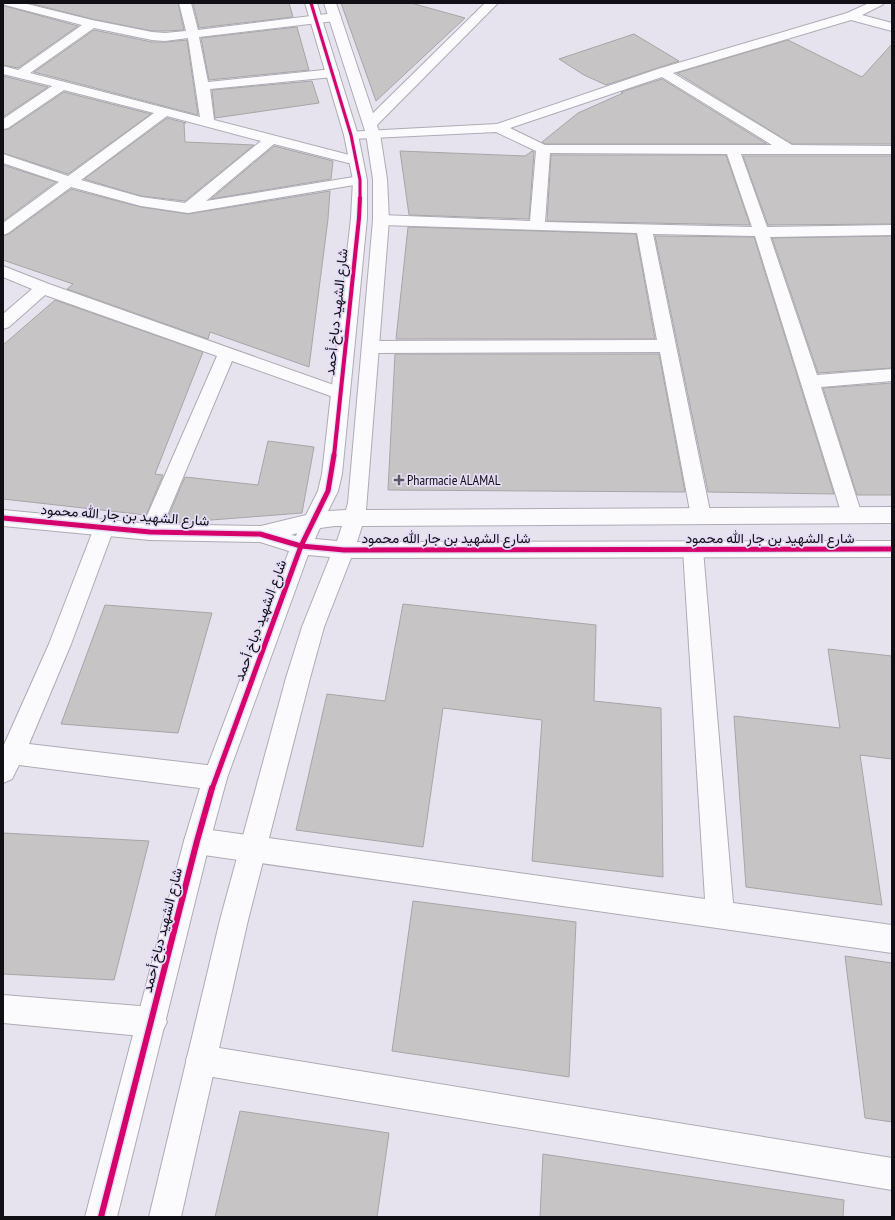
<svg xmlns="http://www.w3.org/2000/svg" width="895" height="1220" font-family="'PT Sans Narrow',Vazirmatn,sans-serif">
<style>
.building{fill:#c7c4c5;stroke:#a8a5a6}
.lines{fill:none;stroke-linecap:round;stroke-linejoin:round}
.street-casing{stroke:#aeabb5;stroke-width:2}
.secondary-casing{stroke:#aeabb5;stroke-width:2}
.street{fill:#fbfbfd;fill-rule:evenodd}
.secondary{fill:#fbfbfd;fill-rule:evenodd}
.cycleway-far3-casing{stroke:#e4ddf5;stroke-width:4.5}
.cycleway-far2-casing{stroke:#e4ddf5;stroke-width:6}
.cycleway-far1-casing{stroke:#e4ddf5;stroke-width:8}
.cycleway-casing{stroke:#e4ddf5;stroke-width:9}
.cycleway-far3{stroke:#d6006c;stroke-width:3}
.cycleway-far2{stroke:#d6006c;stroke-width:4}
.cycleway-far1{stroke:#d6006c;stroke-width:5}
.cycleway{stroke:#d6006c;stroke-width:6}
.poi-dot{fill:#5c5962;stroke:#e4ddf5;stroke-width:1.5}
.labels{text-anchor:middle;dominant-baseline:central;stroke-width:3.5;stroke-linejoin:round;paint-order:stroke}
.street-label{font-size:14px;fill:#110f16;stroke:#e4ddf5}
.poi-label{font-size:14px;fill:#110f16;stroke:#e4ddf5;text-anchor:start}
</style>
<rect width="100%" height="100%" fill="#e6e3ef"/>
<g class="building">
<path d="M29,3H178L184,30L165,31H152L92,19Z"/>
<path d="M193,3H289L293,17L199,28Z"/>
<path d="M341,3H411L465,18L376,101Z"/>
<path d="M3,5L5,6L78,26L18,68L3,65Z"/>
<path d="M297,27L309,70L209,80L201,38Z"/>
<path d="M94,30L152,42H165L187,40L198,115L34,72Z"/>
<path d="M634,34L679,61L606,85L584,75L559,59Z"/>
<path d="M788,40L862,77L892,44V144H792L677,73Z"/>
<path d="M3,76L48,87L3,117Z"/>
<path d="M662,79L767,144H545L542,142L578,113L623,93L621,92Z"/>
<path d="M312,81L319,103L215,118L212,90Z"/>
<path d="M64,92L151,114L68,174L3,153V130L9,129Z"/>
<path d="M167,118L186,123H184L185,142L254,145L185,201L141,196L84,179Z"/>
<path d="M274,146L333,161L331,179L211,199Z"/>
<path d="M400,151L525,156L532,151L534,152L529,219L409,215Z"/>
<path d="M551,155H726L750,225L547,221Z"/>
<path d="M743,156H892V224L768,225Z"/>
<path d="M3,165L56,182L3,221Z"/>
<path d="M71,189L141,207L188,214L330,191L328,219L309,367L210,332L208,339L67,289L73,284L3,260V236L9,234Z"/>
<path d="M408,227L636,234L655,339H396Z"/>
<path d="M655,236L754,237L834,494L708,492Z"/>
<path d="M892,236V368L818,373L772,238Z"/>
<path d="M55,300L203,352L155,474L163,475L146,515L3,499V345Z"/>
<path d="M395,354H659L685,492L388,490Z"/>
<path d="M892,383V495H857L823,388Z"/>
<path d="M268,441L314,447L302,513L172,523L174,518L168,517L185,477L258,485Z"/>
<path d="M403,604L596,625L594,701L661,708L663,877L532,861L542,720L443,708L423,847L296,830L327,694L385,701Z"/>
<path d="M105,605L212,613L178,733L61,724Z"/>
<path d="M828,649L892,656V759L860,755L882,905L746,887L734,716L840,728Z"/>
<path d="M3,833L149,841L114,980L3,974Z"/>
<path d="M413,901L576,922L569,1077L392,1051Z"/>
<path d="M845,956L892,963V1122L865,1118Z"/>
<path d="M240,1111L389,1133L377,1217H215Z"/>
<path d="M543,1154L844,1200L843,1217H540Z"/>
</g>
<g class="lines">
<g class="street-casing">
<g id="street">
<path d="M3,3H23L92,20L152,32L165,33L186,31L179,3H191L198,30L335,13L339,14L341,17L339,20L335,21L199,37L208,82L333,69L338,70L339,73L338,76L333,77L210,89L214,120L361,158L363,161L361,164L356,165L274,144L206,201L360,176L365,177L367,180L365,183L360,184L188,213L141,206L71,187L8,233L3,235V223L59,182L3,163V154L68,176L154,113L64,90L8,128L3,129V119L52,86L3,74V66L18,70L82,25L5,5ZM94,28L152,40L165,41L188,38L200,117L30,73ZM167,116L261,141L185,203L141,197L81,180Z"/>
<path d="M485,3H498L375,127H365L363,124L365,121Z"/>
<path d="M869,3H884L882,5L862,15L892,23V31L851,20L673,73L792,145L892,146V154H741L767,227L892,225V235L770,237L817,375L892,369V381L821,387L862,515L859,521L852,523L845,521L842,515L755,236L653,234L711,516L708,522L701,524L694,522L691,516L660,352L371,353L365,351L362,347L365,343L371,341L657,340L637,233L381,225L376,223L373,220L376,217L381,215L530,221L536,151L496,132L351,139L346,138L344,135L346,132L497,124L658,69L847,13ZM662,77L772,145H545L510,128ZM550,153L727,154L752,227L545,222Z"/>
<path d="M3,266L49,284L345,389L348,393L345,397L339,399L232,361L160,532L157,538L150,540L143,538L140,532L217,356L45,295L9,327L3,329V314L32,289L3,277Z"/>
<path d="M104,520L111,522L114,528L71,644L29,744L215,766L224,770L227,778L224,786L215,790L19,765L12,779L3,783V747L49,644L94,528L97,522Z"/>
<path d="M693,542L700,544L703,550L733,903L892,925V953L197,854L188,850L184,841L188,832L197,828L705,899L683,550L686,544Z"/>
<path d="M3,995L152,1007L162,1012L167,1022L162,1032L152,1037L3,1023Z"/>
<path d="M201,1045L892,1158V1190L201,1075L190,1071L186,1060L190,1049Z"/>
</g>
</g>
<g class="secondary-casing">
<path id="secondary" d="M305,3H317L358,135L367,180V218L342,474L338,491L328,511L346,510L348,503L373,220V179L366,134L324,3H336L380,134L387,179L389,220L366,510L892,507V523L362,526L357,542L892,541V557L351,558L324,627L310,678L248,920L181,1217H149L220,920L286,678L302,627L330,557L308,555L227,778L210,841L117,1217H85L184,841L203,778L289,551L260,542L150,540L3,526V510L150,524L261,526L306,515L318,491L322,474L351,218L353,180L344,135ZM335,526H342L337,541L315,539L320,528ZM297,533L296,536L291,535Z"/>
</g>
<use href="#street" class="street"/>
<use href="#secondary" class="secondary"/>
<g class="cycleway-far3-casing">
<path id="cycleway-far3" d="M311,3L351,135L360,180V199"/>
</g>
<g class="cycleway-far2-casing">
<path id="cycleway-far2" d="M334,456L359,218L360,198"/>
</g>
<g class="cycleway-far1-casing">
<g id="cycleway-far1">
<path d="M3,518L150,532L260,534L301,546L344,550L892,549"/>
<path d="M212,789L301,546L328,491L334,455"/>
</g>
</g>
<g class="cycleway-casing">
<path id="cycleway" d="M101,1217L197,841L212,788"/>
</g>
<use href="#cycleway-far3" class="cycleway-far3"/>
<use href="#cycleway-far2" class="cycleway-far2"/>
<use href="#cycleway-far1" class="cycleway-far1"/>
<use href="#cycleway" class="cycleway"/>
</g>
<path class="poi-dot" d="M397 474h4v4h4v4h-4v4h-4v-4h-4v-4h4z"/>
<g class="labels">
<g class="street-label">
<text transform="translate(336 312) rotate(-84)">شارع الشهيد دباخ أحمد</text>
<text transform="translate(125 515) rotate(4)">شارع الشهيد بن جار الله محمود</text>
<text x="446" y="538">شارع الشهيد بن جار الله محمود</text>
<text x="770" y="538">شارع الشهيد بن جار الله محمود</text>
<text transform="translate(260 620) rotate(-70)">شارع الشهيد دباخ أحمد</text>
<text transform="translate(162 930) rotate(-76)">شارع الشهيد دباخ أحمد</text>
</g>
<g class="poi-label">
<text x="407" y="480">Pharmacie ALAMAL</text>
</g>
</g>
<rect width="895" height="1220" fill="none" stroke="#110f16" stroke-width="8"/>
</svg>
